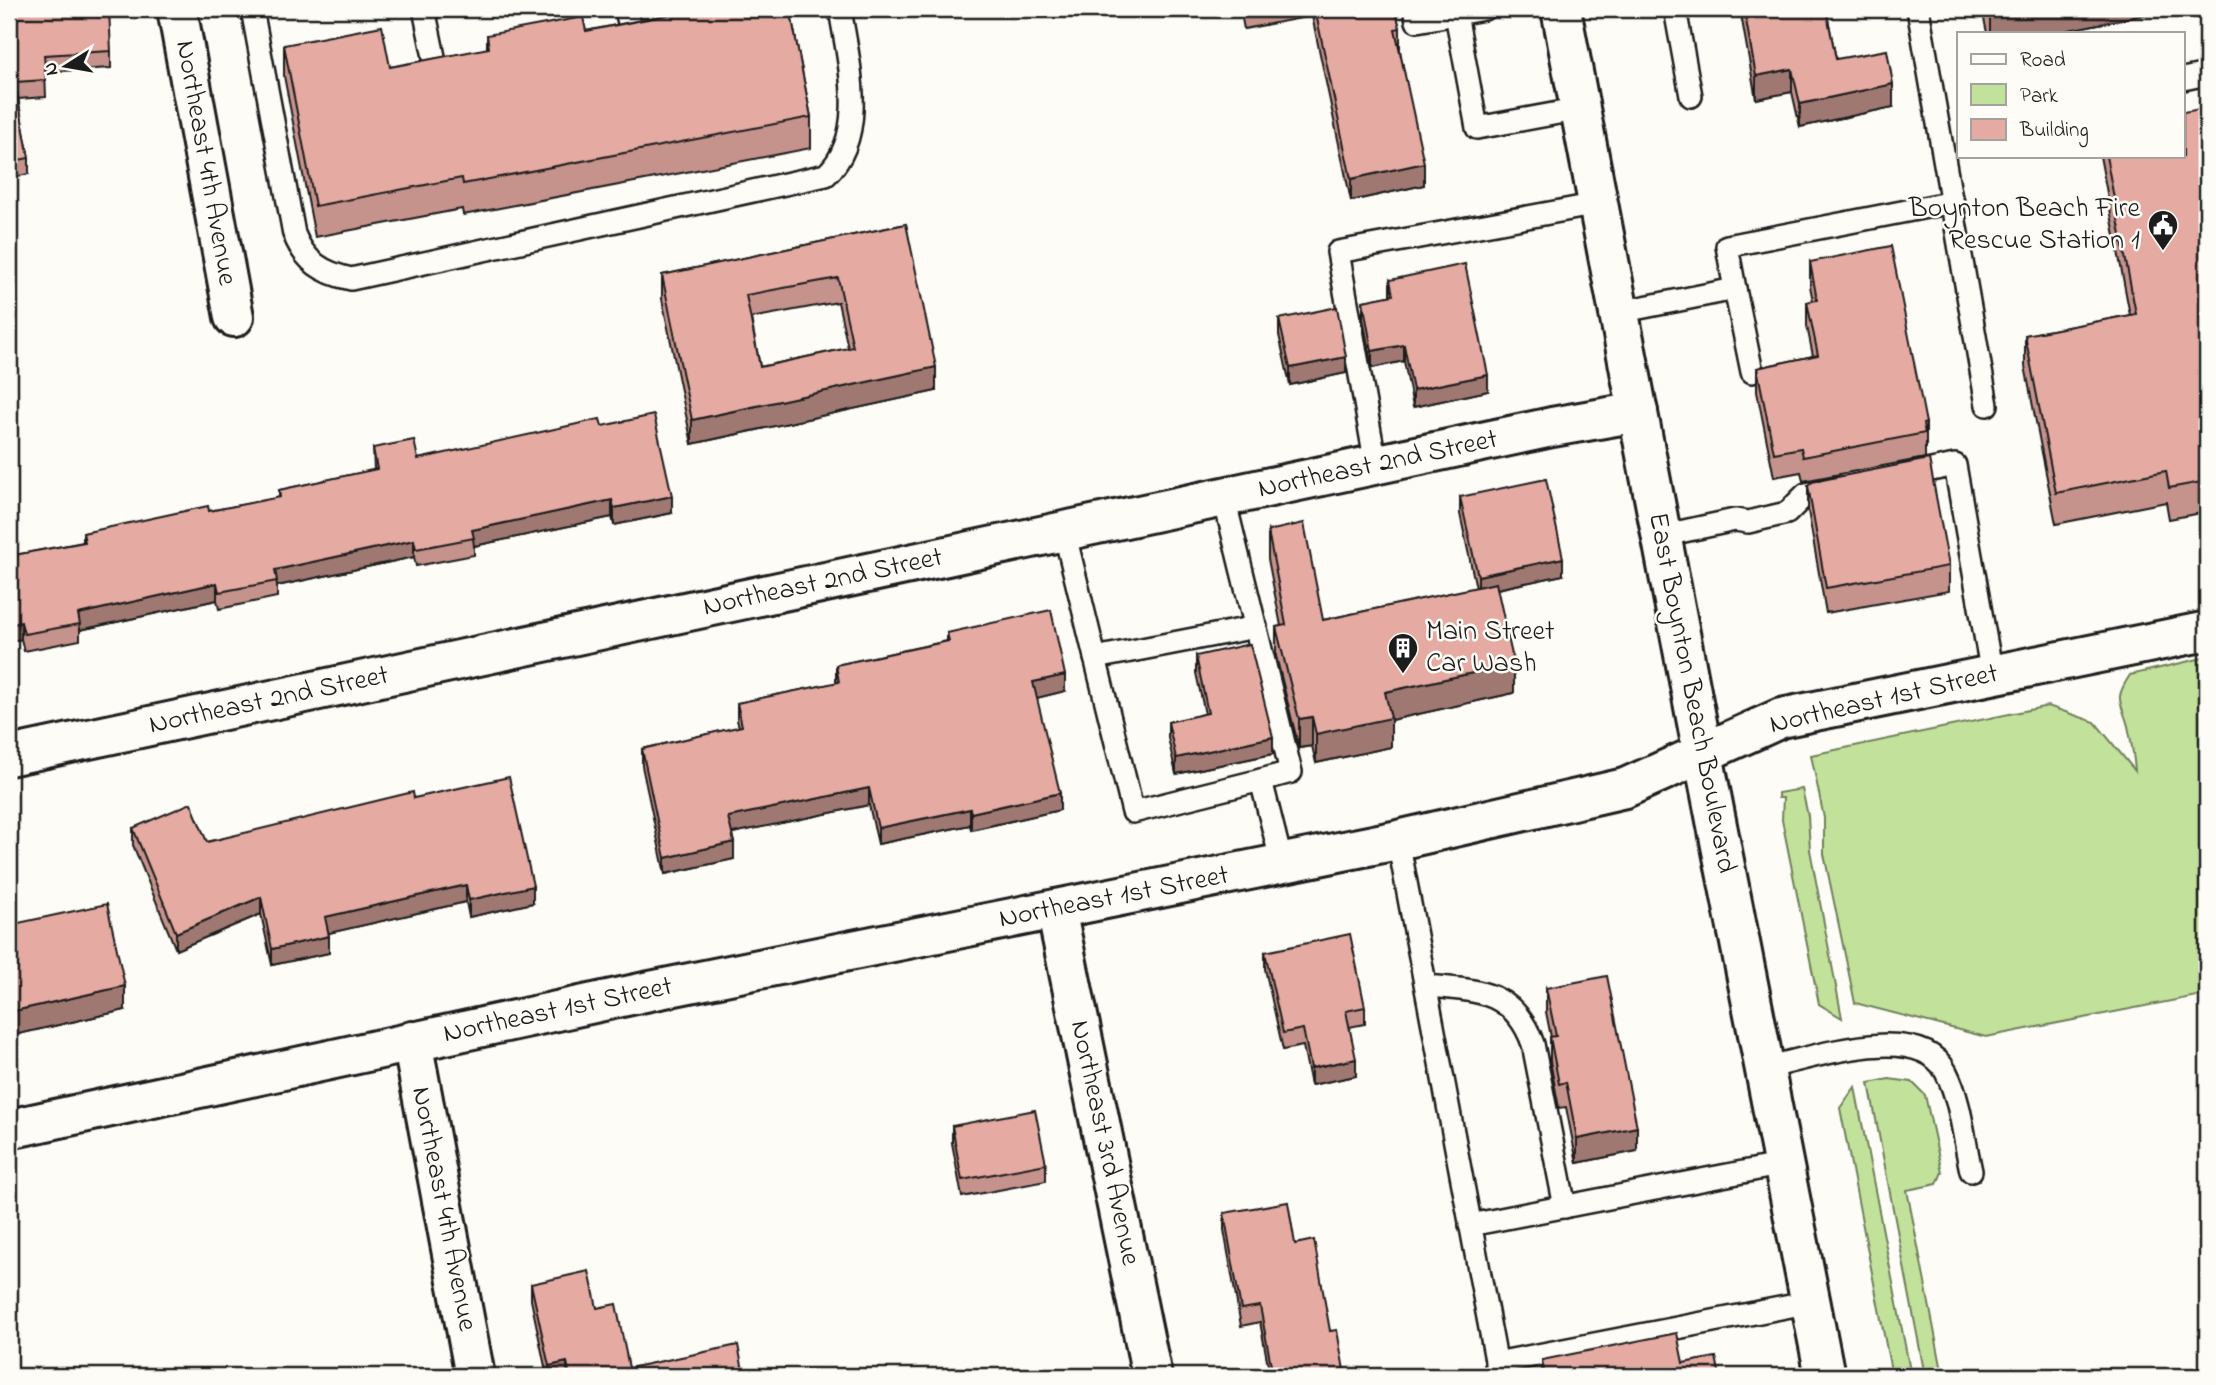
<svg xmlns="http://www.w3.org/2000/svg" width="2216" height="1385" font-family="'Indie Flower',sans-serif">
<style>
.green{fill:#c2e29b;stroke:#6f7f5c;stroke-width:2}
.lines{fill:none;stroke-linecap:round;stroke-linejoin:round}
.lane-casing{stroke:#1c1c1c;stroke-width:26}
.street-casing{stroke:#1c1c1c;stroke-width:44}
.primary-casing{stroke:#1c1c1c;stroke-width:44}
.lane{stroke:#fdfcf7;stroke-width:21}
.street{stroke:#fdfcf7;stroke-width:38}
.primary{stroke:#fdfcf7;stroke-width:38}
.wall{fill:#c5938c;stroke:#1c1c1c;stroke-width:2;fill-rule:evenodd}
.shaded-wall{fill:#a07872;stroke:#1c1c1c;stroke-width:2}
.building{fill:#e5aba3;stroke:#1c1c1c;stroke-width:2;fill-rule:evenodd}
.labels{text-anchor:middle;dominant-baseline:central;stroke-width:5;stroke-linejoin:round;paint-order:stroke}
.street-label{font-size:28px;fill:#1c1c1c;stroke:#fdfcf7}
.poi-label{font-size:28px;fill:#1c1c1c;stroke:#fdfcf7;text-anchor:end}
</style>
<rect width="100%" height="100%" fill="#fdfcf7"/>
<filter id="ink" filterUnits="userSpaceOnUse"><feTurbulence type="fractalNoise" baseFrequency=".0143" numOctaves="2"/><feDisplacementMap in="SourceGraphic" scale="14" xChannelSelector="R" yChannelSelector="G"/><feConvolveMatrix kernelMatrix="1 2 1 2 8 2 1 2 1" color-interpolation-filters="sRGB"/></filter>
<g filter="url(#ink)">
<g class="green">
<path d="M2207,657V994L1986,1037L1855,1003L1824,854V818L1811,755L2048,706L2095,722L2135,771C2134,757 2131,740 2128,726C2121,700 2113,701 2130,675Z"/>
<path d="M1802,789L1808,816L1810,850L1842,1018L1819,1004L1782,820L1783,798H1778V793Z"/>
<path d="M1889,1079L1912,1082L1925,1095L1942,1172L1937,1184L1907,1190L1943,1376H1925L1869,1083Z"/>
<path d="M1855,1087L1911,1376H1892L1840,1108Z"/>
</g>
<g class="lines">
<g class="lane-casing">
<g id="lane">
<path d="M252,9L294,234C305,262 323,273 351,279L826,175C869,135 848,60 840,9"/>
<path d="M424,9L438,76"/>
<path d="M626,9L632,37"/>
<path d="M1415,9L1417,21L1484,9"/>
<path d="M1675,9L1691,96"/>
<path d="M1918,9L1987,405"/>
<path d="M1456,14L1477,128L1580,109"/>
<path d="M2183,79L2207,74"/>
<path d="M1735,289L1752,372"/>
<path d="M1619,312L1735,289L1727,246L1953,202"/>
<path d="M1376,465L1338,252L1598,204"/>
<path d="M1903,476L1955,465L1992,675"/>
<path d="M1224,498L1291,772L1261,780"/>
<path d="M1064,531L1133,812L1261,780L1282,864"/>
<path d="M1661,536L1735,520L1748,522L1787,513L1806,494L1837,488"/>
<path d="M1095,658L1256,627"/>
<path d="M1398,840L1499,1376"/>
<path d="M1426,986C1476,990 1514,990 1533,1044L1565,1207"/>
<path d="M1764,1068C1810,1059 1919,1019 1946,1072C1961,1101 1964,1140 1971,1171"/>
<path d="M1470,1225L1784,1164"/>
<path d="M1496,1363L1811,1302"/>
</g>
</g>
<g class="street-casing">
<g id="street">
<path d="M177,9L234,317"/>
<path d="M9,756L1552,427L1638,412"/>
<path d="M1056,909L1152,1376"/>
<path d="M412,1041L475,1376"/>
<path d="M9,1129L645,992L1398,840L1625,788L1781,718L2207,631"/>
</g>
</g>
<g class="primary-casing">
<path id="primary" d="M1561,9L1703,754L1825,1376"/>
</g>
<use href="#lane" class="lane"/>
<use href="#street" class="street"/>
<use href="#primary" class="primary"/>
</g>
<g class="wall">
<path d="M9,9L111,51V68L45,72L46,97L18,99L29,158V174L9,178Z"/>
<path d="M685,9H790L811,117V148L463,215L462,209L315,237L284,76V45L390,67L487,49V35L586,31L685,11Z"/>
<path d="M1240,9H1395L1400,28V50L1424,185L1351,201L1312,16L1244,29Z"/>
<path d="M1740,9H1826L1836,59L1893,107L1800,127L1792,92L1756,99Z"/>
<path d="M1982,9H2168V10L2054,33H1987Z"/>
<path d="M2207,108V512L2169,519L2166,502L2056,524L2025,366V335L2130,315L2100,156H2183Z"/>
<path d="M906,224L936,391L692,444L662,299V275ZM838,302L848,348L760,367L751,318Z"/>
<path d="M1810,262L1926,423V448H1925V458L1803,481L1801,472L1774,477L1757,392V368L1813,356L1807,326V302L1813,301L1810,286Z"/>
<path d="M1390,280L1488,391L1413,407L1404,361L1372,368L1363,318V301L1390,296Z"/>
<path d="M1279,319L1346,373L1290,385L1279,335Z"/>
<path d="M602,426L672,513L614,525L612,517L474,546V555L416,566L414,557L277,586V597L219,609L217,600L80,630V640L24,651L21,639L9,642V556L83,542V533L209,511L279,498V490L374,470L373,448L418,459Z"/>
<path d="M1808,486L1949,566V591L1826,613L1808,511Z"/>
<path d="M1460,497L1563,575L1497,589L1514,693L1391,720V747L1316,763L1312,746L1299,748L1276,656V627L1281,626L1268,559V531L1323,620L1476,588L1460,514Z"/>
<path d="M947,633L1065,691L1036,698L1060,810L971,830L970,825L878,844L869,805L732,833L734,859L665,874L642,766V749L739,727L737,720V703L836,683V665L947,641Z"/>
<path d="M1196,656L1273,754L1176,774L1168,738V722L1205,714L1196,673Z"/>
<path d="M414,798L533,903L469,917L466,902L328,933L329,953L272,965L261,914L176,950L133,845V828L207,842Z"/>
<path d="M9,925L125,1010L14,1035L9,1010Z"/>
<path d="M1265,952L1365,1007V1024L1349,1027L1356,1076L1311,1085L1303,1046L1283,1050L1265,969Z"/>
<path d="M1546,988L1637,1151L1577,1163L1566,1107L1559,1108L1550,1061V1037H1551L1546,1012Z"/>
<path d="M952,1126L1046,1164V1181L962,1197L952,1143Z"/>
<path d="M1224,1213L1295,1244L1330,1331L1345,1376H1270L1260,1322L1241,1326L1224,1230Z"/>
<path d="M531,1284L597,1308L629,1368L744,1376H547L531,1300Z"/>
<path d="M1542,1360L1683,1363L1720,1376H1542Z"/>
</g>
<g class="shaded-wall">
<path d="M1990,9H2168V10L2054,33H1990Z"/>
<path d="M1792,69V92L1756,99V76Z"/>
<path d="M1893,84V107L1800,127V104Z"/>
<path d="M1424,163V185L1351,201V179Z"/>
<path d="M1404,345V361L1372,368V351Z"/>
<path d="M1346,357V373L1290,385V368Z"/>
<path d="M936,367V391L692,444V420Z"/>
<path d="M1488,375V391L1413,407V390Z"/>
<path d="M672,496V513L614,525V508Z"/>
<path d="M612,500V517L474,546L472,530Z"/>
<path d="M414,540V557L277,586L275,570Z"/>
<path d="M1563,558V575L1478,593V576Z"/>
<path d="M217,583V600L80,630L78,614Z"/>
<path d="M21,622V639L9,642V625Z"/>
<path d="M1514,664V693L1391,720V747L1316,763V734L1385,692Z"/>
<path d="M1065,675V691L1033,699V682Z"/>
<path d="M1312,717V746L1299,748V719Z"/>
<path d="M1273,737V754L1176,774V758Z"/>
<path d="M869,788V805L728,834V817Z"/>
<path d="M1060,793V810L971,830V813Z"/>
<path d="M970,809V825L878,844V828Z"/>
<path d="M734,842V859L665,874V858Z"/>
<path d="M466,885V902L325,934V917Z"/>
<path d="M533,886V903L469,917V900Z"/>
<path d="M261,897V914L176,950V933Z"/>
<path d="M329,936V953L272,965V949Z"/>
<path d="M125,986V1010L14,1035V1011Z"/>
<path d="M1356,1059V1076L1311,1085V1068Z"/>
<path d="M1637,1127V1151L1577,1163V1139Z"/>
<path d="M567,1362V1376H549V1366Z"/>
</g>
<g class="building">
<path d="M9,9H109L111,51L44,55L46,80L15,82L29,158L9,162Z"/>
<path d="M688,9H790L811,117L463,184L462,178L315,206L284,45L382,26L390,67L489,48L487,35L583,17L586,31L689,11Z"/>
<path d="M1315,9H1395L1400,28L1395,29L1424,163L1351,179Z"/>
<path d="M1744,9H1826L1836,59L1887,50L1893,84L1800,104L1792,69L1756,76Z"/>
<path d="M2207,108V481L2169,488L2166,471L2056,493L2025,335L2136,314L2106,156H2183V112Z"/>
<path d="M906,224L936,367L692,420L662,275ZM838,278L853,347L760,367L746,295Z"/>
<path d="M1891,246L1926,423L1923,424L1925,433L1803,457L1801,448L1774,453L1757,368L1818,355L1807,302L1817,300L1810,262Z"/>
<path d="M1465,264L1488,375L1413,390L1404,345L1372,351L1363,301L1393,295L1390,280Z"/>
<path d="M1337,307L1346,357L1290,368L1279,319Z"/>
<path d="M654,415L672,496L614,508L612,500L472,530L474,538L416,549L414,540L275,570L277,581L219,592L217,583L78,614L80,624L24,634L21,622L9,625V556L85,542L83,533L208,506L209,511L280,497L279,490L377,469L373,448L414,440L418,459L600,419L602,426Z"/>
<path d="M1929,459L1949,566L1826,588L1808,486L1812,482Z"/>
<path d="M1546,479L1563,558L1478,576L1460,497Z"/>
<path d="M1304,523L1323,620L1496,583L1514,664L1385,692L1391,718L1316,734L1312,717L1299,719L1276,627L1286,625L1268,531Z"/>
<path d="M1051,610L1065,675L1033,682L1060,793L971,813L970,809L878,828L869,788L728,817L734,842L665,858L642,749L742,726L737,703L839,682L836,665L949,641L947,633Z"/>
<path d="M1250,644L1273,737L1176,758L1168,722L1208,713L1196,656Z"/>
<path d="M509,777L533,886L469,900L466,885L325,917L329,936L272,949L261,897L176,933L133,828L191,803L207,842L413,792L414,798Z"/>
<path d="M107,904L125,986L14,1011L9,985V925Z"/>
<path d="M1350,934L1365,1007L1346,1011L1356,1059L1311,1068L1303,1029L1283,1033L1265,952Z"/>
<path d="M1607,976L1637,1127L1577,1139L1566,1082L1559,1084L1550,1037L1556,1036L1546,988Z"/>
<path d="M1035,1110L1046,1164L962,1180L952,1126Z"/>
<path d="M1288,1202L1295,1244L1314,1240L1330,1331L1337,1330L1345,1376H1273L1260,1306L1241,1309L1224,1213Z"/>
<path d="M589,1271L597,1308L616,1304L629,1368L738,1345L744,1376H570L567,1362L549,1366L531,1284Z"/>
<path d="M1677,1333L1683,1363L1716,1357L1720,1376H1545L1542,1360Z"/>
</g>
</g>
<defs>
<g id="civic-pin" transform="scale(1.575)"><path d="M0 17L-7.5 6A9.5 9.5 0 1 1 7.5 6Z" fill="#1c1c1c" stroke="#fdfcf7"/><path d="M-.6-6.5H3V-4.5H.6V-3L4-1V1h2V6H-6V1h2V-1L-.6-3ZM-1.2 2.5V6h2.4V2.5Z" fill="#fff"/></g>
<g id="building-pin" transform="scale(1.575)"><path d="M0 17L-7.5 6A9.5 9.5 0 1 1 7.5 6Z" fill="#1c1c1c" stroke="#fdfcf7"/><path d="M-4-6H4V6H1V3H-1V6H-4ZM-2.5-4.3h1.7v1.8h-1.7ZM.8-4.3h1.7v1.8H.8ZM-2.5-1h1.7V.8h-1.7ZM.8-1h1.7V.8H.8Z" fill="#fff"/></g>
</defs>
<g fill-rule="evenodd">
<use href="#civic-pin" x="2163" y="225"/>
<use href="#building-pin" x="1403" y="648"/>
</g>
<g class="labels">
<g class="street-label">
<text transform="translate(205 163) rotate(80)">Northeast 4th Avenue</text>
<text transform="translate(1378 465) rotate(-12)">Northeast 2nd Street</text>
<text transform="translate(823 583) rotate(-12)">Northeast 2nd Street</text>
<text transform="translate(1691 693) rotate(79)">East Boynton Beach Boulevard</text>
<text transform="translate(1884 700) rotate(-13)">Northeast 1st Street</text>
<text transform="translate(269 701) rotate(-12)">Northeast 2nd Street</text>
<text transform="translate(1114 898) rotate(-11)">Northeast 1st Street</text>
<text transform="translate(558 1011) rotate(-12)">Northeast 1st Street</text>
<text transform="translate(1104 1143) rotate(78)">Northeast 3rd Avenue</text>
<text transform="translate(443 1209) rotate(79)">Northeast 4th Avenue</text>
</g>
<g class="poi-label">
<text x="2140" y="209">Boynton Beach Fire<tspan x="2140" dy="32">Rescue Station 1</tspan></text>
<text x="1426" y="632" text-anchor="start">Main Street<tspan x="1426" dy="32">Car Wash</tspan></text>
</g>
</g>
<rect width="2216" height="1385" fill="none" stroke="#fdfcf7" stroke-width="35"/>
<rect x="18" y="18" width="2181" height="1350" fill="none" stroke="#1c1c1c" stroke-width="2.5" filter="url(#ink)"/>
<rect x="1957" y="32" width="228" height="126" fill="#fdfcf7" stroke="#a3a29f" stroke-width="2"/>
<rect x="1971" y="54" width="35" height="10" fill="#fdfcf7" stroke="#a3a29f" stroke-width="2"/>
<text x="2020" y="66" font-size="21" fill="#1c1c1c">Road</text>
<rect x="1971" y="84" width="35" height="21" fill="#c2e29b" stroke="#a3a29f" stroke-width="2"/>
<text x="2020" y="102" font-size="21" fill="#1c1c1c">Park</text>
<rect x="1971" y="119" width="35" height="21" fill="#e5aba3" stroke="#a3a29f" stroke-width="2"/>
<text x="2020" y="136" font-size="21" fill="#1c1c1c">Building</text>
<g transform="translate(66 66) rotate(259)" stroke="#fdfcf7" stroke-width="5" paint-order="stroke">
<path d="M0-5L12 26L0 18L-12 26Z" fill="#1c1c1c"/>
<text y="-10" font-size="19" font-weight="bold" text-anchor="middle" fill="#1c1c1c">N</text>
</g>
</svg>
